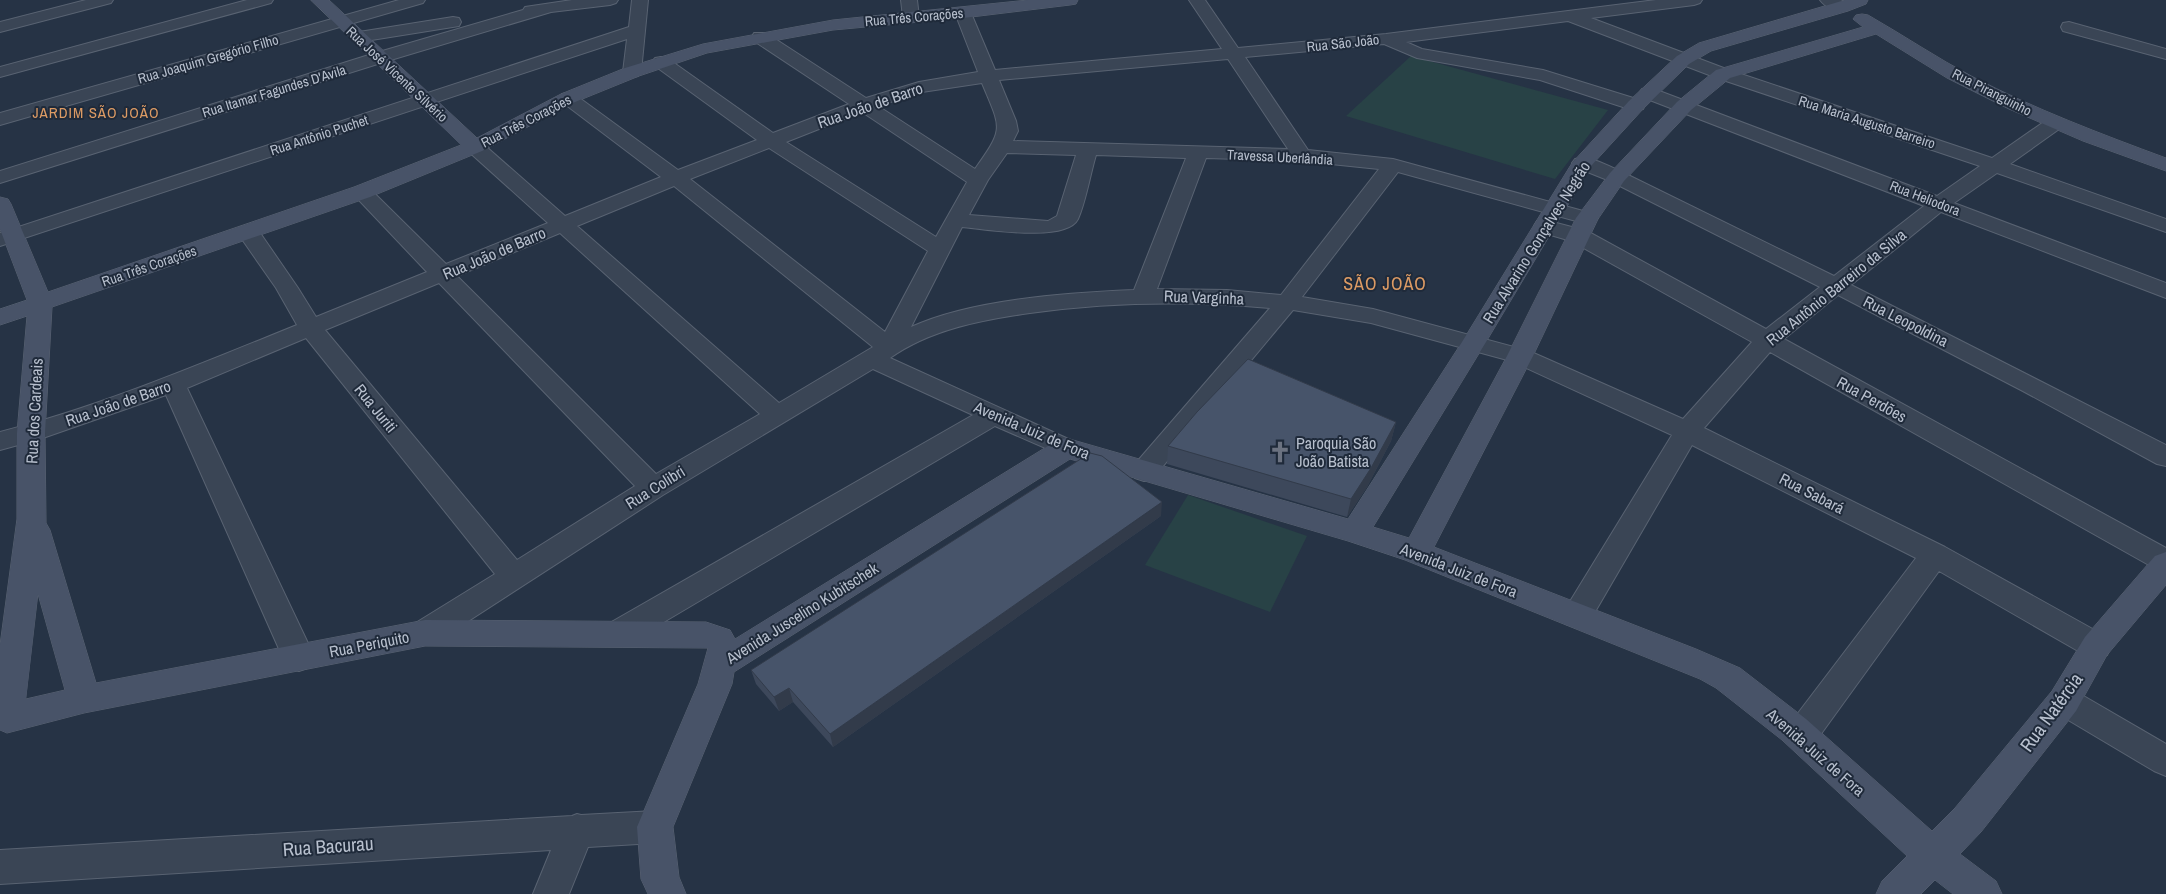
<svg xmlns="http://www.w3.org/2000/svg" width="2166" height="894" font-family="'Archivo Narrow',sans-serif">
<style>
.green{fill:#284246}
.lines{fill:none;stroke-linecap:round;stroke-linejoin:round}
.street-casing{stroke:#596372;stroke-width:2}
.secondary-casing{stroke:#596372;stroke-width:1}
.street{fill:#3a4555;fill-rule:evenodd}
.secondary{fill:#485368;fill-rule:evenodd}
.wall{fill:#3d485b}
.shaded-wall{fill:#323b4a}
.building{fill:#47546a;stroke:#323b4a}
.labels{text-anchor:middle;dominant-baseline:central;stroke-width:4;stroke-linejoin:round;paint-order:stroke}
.far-street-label{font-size:14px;fill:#b8c0ce;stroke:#1f2a3a}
.far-neighbourhood-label{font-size:15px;letter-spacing:1px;fill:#dd9b64;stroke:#1f2a3a}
.street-label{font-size:16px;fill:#b8c0ce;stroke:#1f2a3a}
.poi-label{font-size:16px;fill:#b8c0ce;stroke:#1f2a3a;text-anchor:start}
.neighbourhood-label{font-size:18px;letter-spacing:1px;fill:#dd9b64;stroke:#1f2a3a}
.near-street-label{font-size:19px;fill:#b8c0ce;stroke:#1f2a3a}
</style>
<rect width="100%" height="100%" fill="#263345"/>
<g class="green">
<path d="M1411,56L1608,110L1555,179L1346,116Z"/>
<path d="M1188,495L1307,536L1270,612L1145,565Z"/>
</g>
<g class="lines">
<g class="street-casing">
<g id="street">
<path d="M86,0H113L111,3L0,32V22Z"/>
<path d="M247,0H273L271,3L0,77V67Z"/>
<path d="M399,0H425L423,3L0,125V113Z"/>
<path d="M572,0H618L616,3L610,5L551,12L384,62L0,183V171L372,54L523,10L525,7Z"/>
<path d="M632,0H648L641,72L638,76L632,77L626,76L623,72L627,39L0,246V233L629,27Z"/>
<path d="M901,0H917L919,17L917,20H905L903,17Z"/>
<path d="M1189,0H1205L1238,48L1386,34L1656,0H1702L1700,3L1694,5L1591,18L1729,70L1992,158L2048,119L2055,117L2062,119L2064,123L2062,127L2010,164L2166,219V232L1997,173L1954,203L2166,283V298L1941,212L1851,285L2166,445V466L2157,464L2021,390L1838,295L1784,339L2166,548V572L2156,569L1770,352L1704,428L1945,547L2107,637L2111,646L2107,655L2096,659L2085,655L1939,571L1813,745L1801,749L1789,745L1785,735L1789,725L1916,558L1692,445L1588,624L1577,628L1566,624L1562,616L1566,608L1672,435L1511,361L1371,323L1293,310L1153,478L1144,481L1135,478L1131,471L1135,464L1270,308C1190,301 1110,302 1030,313C982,320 931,329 890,358L1075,442L1079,448L1075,454L1066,457L995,426L630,642L619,645L608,642L604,633L608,624L973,415L873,369L663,495L436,642L425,645L414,642L410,633L414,624L495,574L306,338L187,388L315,658L310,667L299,671L288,667L283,658L166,395L40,439L0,450V432C102,406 200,364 297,325L276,288L237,232L240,227L248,226L256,227L298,288L316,317L427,272L355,196L352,192L355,188L362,186L369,188L446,264L548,223L468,151L465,147L468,143L475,141L482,143L565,216L661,177L562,102L559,98L562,94L568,93L574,94L678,170L757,140L655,66L652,62L655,58L661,57L667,58L773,133L849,104L754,41L752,37L754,33H766L866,98L919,82L978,72L955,13L957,10H969L971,13L995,70L1222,49ZM1568,21L1717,78L1980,166L1937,196L1654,89L1648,88L1642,89L1639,93L1642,97L1924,206L1834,276L1624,173C1610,167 1591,155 1575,159L1572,163L1575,167L1610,181L1820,287L1766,329L1587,231L1545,220L1537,221L1534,226L1537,231L1571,241L1752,342L1683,419L1529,351L1373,309L1302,297L1398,172L1587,224L1594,222L1598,218L1594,214L1393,159L1308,150L1245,57L1384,44L1417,58L1540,80L1629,109L1636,111L1643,109L1645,105L1643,101L1543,70L1422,49L1406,42ZM1228,59L1288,149L1013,141L1018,131L1016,121L999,80ZM982,83C1001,129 1005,127 975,169L878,106L922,92ZM862,112L967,182L936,237L786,142ZM769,148L928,251L885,332L690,179ZM1007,153L1076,155L1057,216L1048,221L969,215L988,180ZM1096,155L1186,158L1134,290C1067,293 972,299 911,327L962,227C985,229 1066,243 1078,219C1086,201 1090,175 1096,155ZM1206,158L1302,161L1379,169L1281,295L1227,290L1157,289ZM674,186L873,347L779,403L577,226ZM560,233L760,414L656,474L457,276ZM439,283L635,486L517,560L325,330Z"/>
<path d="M1820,0H1841L1850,7L1848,10C1838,13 1826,8 1820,0Z"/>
<path d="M453,17L459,18L461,22L459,26L359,42L353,41L351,37L353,33L359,32Z"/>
<path d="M2069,22L2166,49V59L2063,31L2061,27L2063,23Z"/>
<path d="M2064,687L2075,691L2166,744V776L2154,771L2053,711L2048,701L2053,691Z"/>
<path d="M655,811L667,816L672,827L667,838L655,843L588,847L569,894H533L551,850L0,884V850L572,816L577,814L581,815Z"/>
</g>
</g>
<g class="secondary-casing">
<path id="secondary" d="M311,0H329L477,138L561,94L625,68L703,44L833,20L1028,0H1078L1076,4L1070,5L963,18L833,30L707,53L639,76L575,102L482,151L370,197L52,307L45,433L46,523L50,530L96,683L425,620L706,622L730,630L735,639L1056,441L1066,438L1348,519L1462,342L1572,163L1629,101L1677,56L1699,43L1845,0H1868L1866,4L1848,11L1711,51L1689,64L1643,109L1591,166L1486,342L1373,527L1409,538L1507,356L1576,218L1610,173L1677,102L1716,70L1863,27L1853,19L1856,15L1862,14L1868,15C1903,35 1937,58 1973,77C2035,109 2101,134 2166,158V171L2083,141L2009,109L1947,78L1876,34L1730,78L1691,110L1624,181L1598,219L1533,356L1434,547L1696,649L1740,668L1806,719L1932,831L1955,808L2052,691L2085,637L2155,556L2166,552V585L2107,655L2076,711L1981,832L1960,854L1996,881L2002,894H1953L1935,880L1921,894H1876L1882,881L1907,856L1782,740L1716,688L1700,679L1405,560L1348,541L1070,459L734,672L732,684L673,827L679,877L686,894H648L641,879L637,827L698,684L708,648H706L425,646L84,713L7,733L0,730V645L17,519V433L27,316L0,325V309L27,300L0,229V197L8,199L11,204L48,292L354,187L461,145ZM38,594L65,690L26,699Z"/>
</g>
<use href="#street" class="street"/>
<use href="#secondary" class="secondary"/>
</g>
<g class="wall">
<path d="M1396,422L1391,441L1367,487L1347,517L1167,464L1168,446Z"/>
<path d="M1161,516L833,747L793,702L779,711L756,684L751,670Z"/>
</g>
<g class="shaded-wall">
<path d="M1396,422L1391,441L1367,487L1347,517L1351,499Z"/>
<path d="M1162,502L1161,516L833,747L830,734Z"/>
<path d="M789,688L793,702L779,711L774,697Z"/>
</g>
<g class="building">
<path d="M1248,359L1396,422L1371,468L1351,499L1168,446L1197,412Z"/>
<path d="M1090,453L1102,456L1162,502L830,734L789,688L774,697L751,670Z"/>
</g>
<defs>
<g id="church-bare" transform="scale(1.725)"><path d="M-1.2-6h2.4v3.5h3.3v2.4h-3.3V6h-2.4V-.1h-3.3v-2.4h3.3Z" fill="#6b7280" stroke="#1f2a3a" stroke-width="2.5" paint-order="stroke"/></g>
</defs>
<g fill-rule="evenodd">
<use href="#church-bare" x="1280" y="452"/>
</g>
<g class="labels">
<g class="far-street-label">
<text transform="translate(914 17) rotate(-5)">Rua Três Corações</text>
<text transform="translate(1343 43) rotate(-6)">Rua São João</text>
<text transform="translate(208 59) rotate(-16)">Rua Joaquim Gregório Filho</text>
<text transform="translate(397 74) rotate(43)">Rua José Vicente Silvério</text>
<text transform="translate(274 91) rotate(-17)">Rua Itamar Fagundes D'Avila</text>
<text transform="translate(1992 92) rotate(27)">Rua Piranguinho</text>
<text transform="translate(526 121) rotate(-27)">Rua Três Corações</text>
<text transform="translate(1867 122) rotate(18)">Rua Maria Augusto Barreiro</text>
<text transform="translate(319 135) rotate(-18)">Rua Antônio Puchet</text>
<text transform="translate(1280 157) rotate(3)">Travessa Uberlândia</text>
<text transform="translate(1925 198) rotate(21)">Rua Heliodora</text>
<text transform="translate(149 266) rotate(-19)">Rua Três Corações</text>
</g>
<g class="far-neighbourhood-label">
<text x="96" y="112">JARDIM SÃO JOÃO</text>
</g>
<g class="street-label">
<text transform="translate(870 105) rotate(-19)">Rua João de Barro</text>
<text transform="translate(1536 242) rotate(-58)">Rua Alvarino Gonçalves Negrão</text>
<text transform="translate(494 253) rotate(-23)">Rua João de Barro</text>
<text transform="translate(1836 287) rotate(-39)">Rua Antônio Barreiro da Silva</text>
<text transform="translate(1204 297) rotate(2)">Rua Varginha</text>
<text transform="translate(1906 321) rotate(27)">Rua Leopoldina</text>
<text transform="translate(1872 399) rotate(29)">Rua Perdões</text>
<text transform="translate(118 403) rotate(-19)">Rua João de Barro</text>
<text transform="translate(376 408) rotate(51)">Rua Juriti</text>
<text transform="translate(34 411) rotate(-87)">Rua dos Cardeais</text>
<text transform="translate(1032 430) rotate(23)">Avenida Juiz de Fora</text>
<text transform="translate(655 487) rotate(-32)">Rua Colibri</text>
<text transform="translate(1812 493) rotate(27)">Rua Sabará</text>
<text transform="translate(1459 570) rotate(21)">Avenida Juiz de Fora</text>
<text transform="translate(802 613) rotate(-32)">Avenida Juscelino Kubitschek</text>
<text transform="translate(369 644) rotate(-11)">Rua Periquito</text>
<text transform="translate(1816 752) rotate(41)">Avenida Juiz de Fora</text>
</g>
<g class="poi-label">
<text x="1296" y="443">Paroquia São<tspan x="1296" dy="18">João Batista</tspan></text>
</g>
<g class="neighbourhood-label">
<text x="1385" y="283">SÃO JOÃO</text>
</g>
<g class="near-street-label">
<text transform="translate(2051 712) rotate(-54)">Rua Natércia</text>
<text transform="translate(328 846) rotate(-4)">Rua Bacurau</text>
</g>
</g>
</svg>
